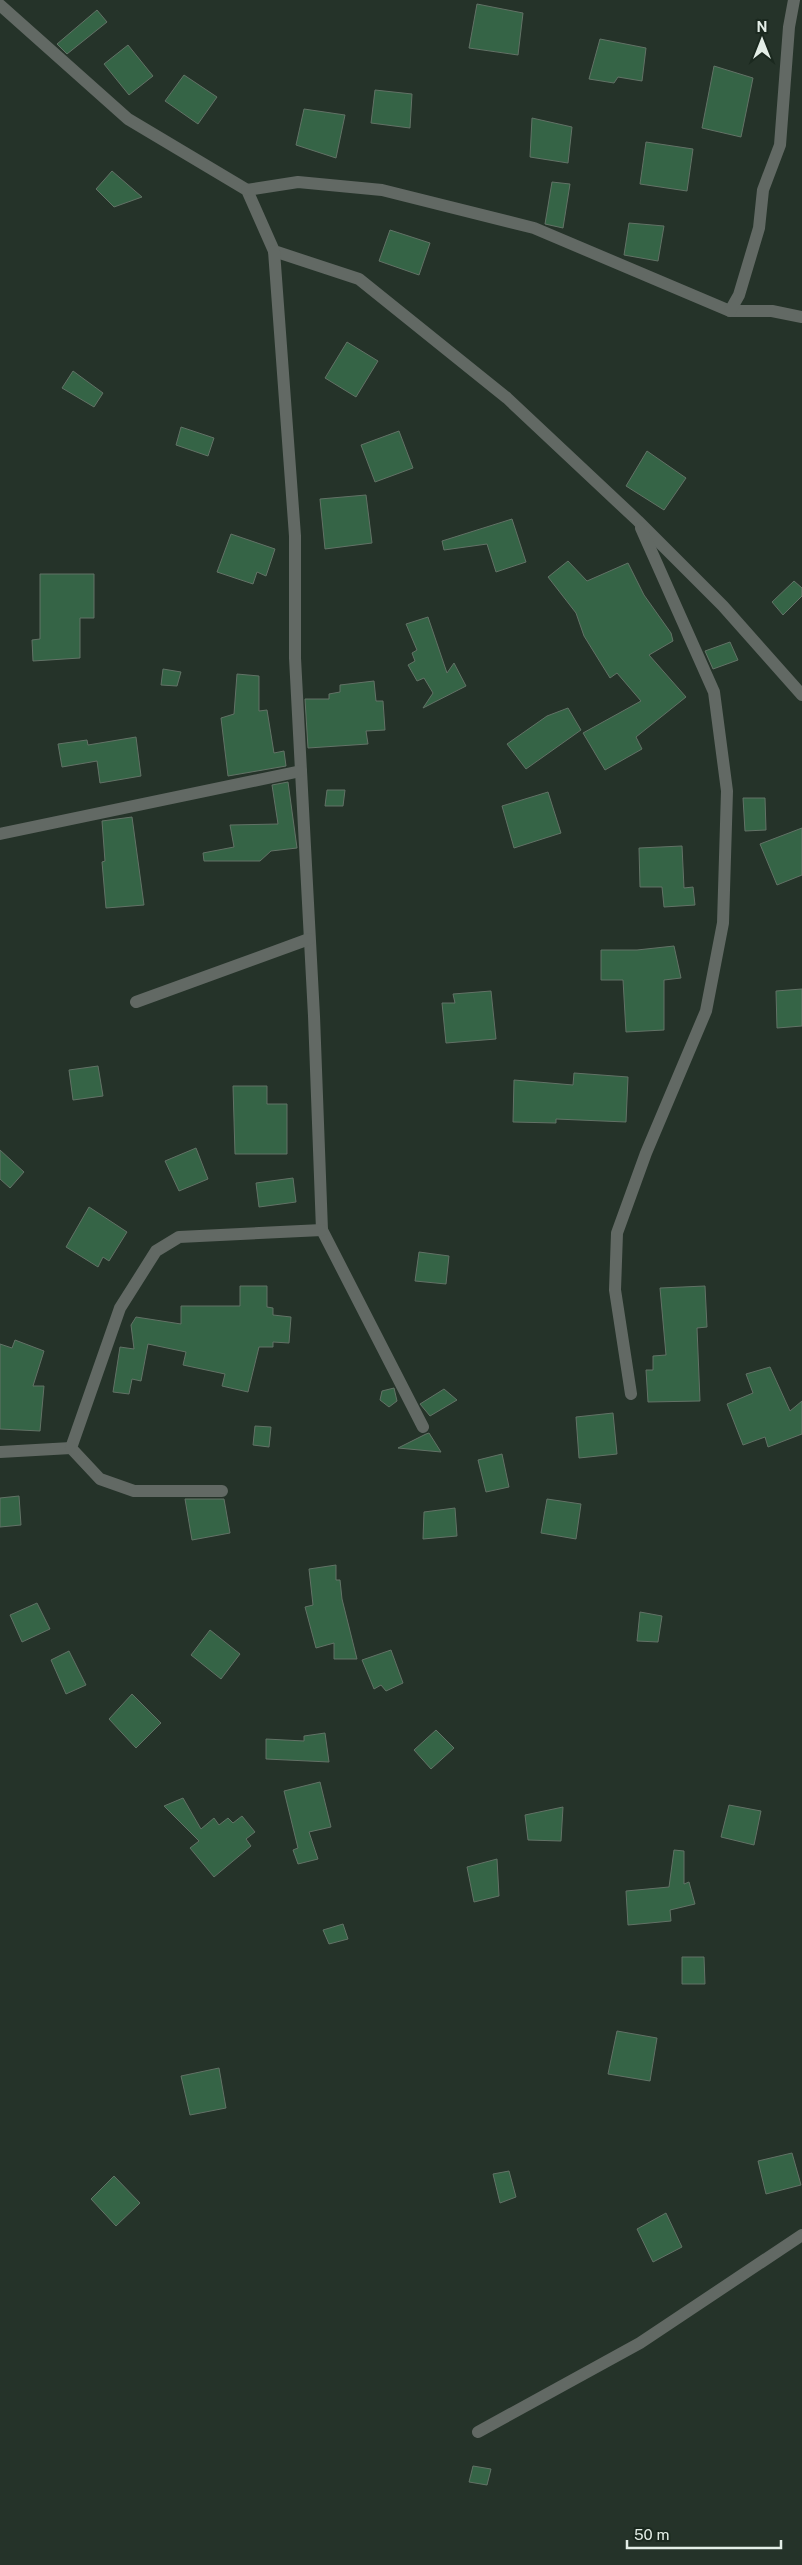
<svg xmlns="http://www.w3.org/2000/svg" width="802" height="2565" font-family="'Public Sans',sans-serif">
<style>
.building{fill:#356446;stroke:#627266}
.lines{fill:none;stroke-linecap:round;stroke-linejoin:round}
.minor{stroke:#626964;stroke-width:12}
</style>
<rect width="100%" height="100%" fill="#253329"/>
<g class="building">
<path d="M477,4L523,13L518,55L469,48Z"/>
<path d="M97,10L107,22L67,54L57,44Z"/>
<path d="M600,39L646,48L642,81L618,77L614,83L589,79Z"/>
<path d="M128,45L153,76L129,95L104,64Z"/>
<path d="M714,66L753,78L741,137L702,128Z"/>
<path d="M184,75L217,97L198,124L165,101Z"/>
<path d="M375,90L412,94L410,128L371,123Z"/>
<path d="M304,109L345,115L336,158L296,145Z"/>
<path d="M532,118L572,127L568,163L530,157Z"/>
<path d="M646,142L693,149L687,191L640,184Z"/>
<path d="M112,171L142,197L114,207L96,189Z"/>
<path d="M552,182L570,184L563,228L545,224Z"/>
<path d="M629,223L664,226L658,261L624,255Z"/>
<path d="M390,230L430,243L419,275L379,261Z"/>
<path d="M347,342L378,361L356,397L325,378Z"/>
<path d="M73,371L103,393L94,407L62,388Z"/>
<path d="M181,427L214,438L208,456L176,445Z"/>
<path d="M399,431L413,468L375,482L361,445Z"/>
<path d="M647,451L686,478L664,510L626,486Z"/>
<path d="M366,495L372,543L325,549L320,499Z"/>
<path d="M512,519L526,562L496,572L487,544L444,550L442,541Z"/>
<path d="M231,534L275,549L266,576L257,572L253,584L217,572Z"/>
<path d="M568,561L587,581L628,563L644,595L671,633L673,641L649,655L686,697L636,737L642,749L605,770L583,733L641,701L617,673L610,678L584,636L576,613L548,577Z"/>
<path d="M40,574H94V618H80V658L33,661L32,640L40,639Z"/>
<path d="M794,581L802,588V596L783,615L772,602Z"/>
<path d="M428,617L447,673L454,663L466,686L423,708L433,693L424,678L417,681L408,665L415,661L412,653L417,650L406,624Z"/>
<path d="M730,642L738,660L713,669L705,651Z"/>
<path d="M163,669L181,672L177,686L161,685Z"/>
<path d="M237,674L259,676V711L267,710L274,753L284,751L286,766L228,776L221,718L234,714Z"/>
<path d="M374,681L376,701H383L385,730L366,731L368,744L308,748L305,699H329V694L340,692V685Z"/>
<path d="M568,708L581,730L526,769L507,744L547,716Z"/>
<path d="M136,737L141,776L100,783L97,761L62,767L58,744L87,740L88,745Z"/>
<path d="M288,782L297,848L271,851L260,861H204L203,853L234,847L230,825L278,824L272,785Z"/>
<path d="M327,790H345L343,806H325Z"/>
<path d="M548,792L561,833L514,848L502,806Z"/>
<path d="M743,798H765L766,830L745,831Z"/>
<path d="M132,817L144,905L106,908L102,862L105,861L102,821Z"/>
<path d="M802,828V875L777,885L760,844Z"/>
<path d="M682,846L684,888L693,887L695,905L664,907L662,887H640L639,848Z"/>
<path d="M674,946L681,978L664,980V1030L626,1032L623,980H601V950H637Z"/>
<path d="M802,989V1026L777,1028L776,991Z"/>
<path d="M491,991L496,1039L446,1043L442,1003H455L453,994Z"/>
<path d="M98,1066L103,1096L73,1100L69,1070Z"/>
<path d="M574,1073L628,1077L626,1122L556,1119V1123L513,1122L514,1080L573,1085Z"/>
<path d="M233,1086H267V1104H287V1154H235Z"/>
<path d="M196,1148L208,1179L179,1191L165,1161Z"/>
<path d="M0,1150L24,1172L10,1188L0,1179Z"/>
<path d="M293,1178L296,1202L259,1207L256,1183Z"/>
<path d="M89,1207L127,1232L109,1261L103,1257L98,1267L66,1247Z"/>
<path d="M419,1252L449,1256L446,1284L415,1281Z"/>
<path d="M240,1286H267V1307L273,1308V1315L291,1317L289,1343L273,1342V1347H259L248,1392L222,1386L225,1374L183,1365L186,1352L148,1344L141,1381L132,1379L129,1394L113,1392L120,1347L134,1349L131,1325L136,1317L181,1324V1306H240Z"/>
<path d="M705,1286L707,1327L697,1328L700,1401L648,1402L646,1370H653V1356L666,1355L660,1288Z"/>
<path d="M15,1340L44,1351L33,1386H44L40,1431L0,1429V1344L12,1348Z"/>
<path d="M770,1367L790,1411L802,1401V1434L768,1447L765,1437L743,1445L727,1404L753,1393L746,1374Z"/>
<path d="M394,1388L397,1401L389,1407L380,1400L382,1391Z"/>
<path d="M444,1389L457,1400L430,1416L420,1404Z"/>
<path d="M613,1413L617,1454L579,1458L576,1417Z"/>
<path d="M255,1426L271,1427L269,1447L253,1445Z"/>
<path d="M429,1433L441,1452L398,1448L426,1434Z"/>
<path d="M502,1454L509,1487L486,1492L478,1460Z"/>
<path d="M19,1496L21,1525L0,1527V1498Z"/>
<path d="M185,1499H224L230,1533L192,1540Z"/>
<path d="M547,1499L581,1504L576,1539L541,1533Z"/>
<path d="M455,1508L457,1536L423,1539L424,1512Z"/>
<path d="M336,1565V1580H340L342,1599L357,1659H334V1643L316,1648L305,1607L313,1605L309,1569Z"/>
<path d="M37,1603L50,1629L22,1642L10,1615Z"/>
<path d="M640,1612L662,1616L658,1642L637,1641Z"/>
<path d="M210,1630L240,1654L221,1679L191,1655Z"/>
<path d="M391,1650L403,1683L386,1691L381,1685L374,1689L362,1660Z"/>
<path d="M69,1651L86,1685L66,1694L51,1660Z"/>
<path d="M132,1694L161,1723L136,1748L109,1719Z"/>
<path d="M436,1730L454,1748L431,1769L414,1750Z"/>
<path d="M325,1733L329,1762L266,1759V1739L304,1741V1736Z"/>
<path d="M320,1782L331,1827L309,1832L318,1859L298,1864L293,1850L298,1848L284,1791Z"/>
<path d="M183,1798L201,1829L214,1818L219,1825L228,1818L233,1823L242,1816L255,1832L246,1839L251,1846L214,1877L190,1848L199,1841L164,1806Z"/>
<path d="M729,1805L761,1811L754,1845L721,1837Z"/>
<path d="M563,1807L561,1841L528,1840L525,1815Z"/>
<path d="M674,1850L684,1851V1884L689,1882L695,1904L670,1910L671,1921L628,1925L626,1891L669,1887Z"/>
<path d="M497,1859L499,1896L474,1902L467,1867Z"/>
<path d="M343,1924L348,1939L329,1944L323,1930Z"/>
<path d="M682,1957H704L705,1984H682Z"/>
<path d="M617,2031L657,2038L650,2081L608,2074Z"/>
<path d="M219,2068L226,2108L190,2115L181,2076Z"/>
<path d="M792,2153L801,2185L766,2194L758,2161Z"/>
<path d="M509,2171L516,2197L500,2203L493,2174Z"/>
<path d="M114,2176L140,2203L116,2226L91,2199Z"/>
<path d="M666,2213L682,2247L653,2262L637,2229Z"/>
<path d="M473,2466L491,2469L487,2485L469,2482Z"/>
</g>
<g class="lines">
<g class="minor">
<path d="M0,5L128,119L247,190L274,251L359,279L507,398L638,521L723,606L802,695"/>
<path d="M247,190L298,182L382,190L534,228L730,311H772L802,317"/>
<path d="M274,251L295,536V658L314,1016L322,1230L423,1427"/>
<path d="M730,311L739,295L759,228L763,190L780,145L789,27L794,0"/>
<path d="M0,834L301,771"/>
<path d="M136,1002L309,939"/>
<path d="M631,1394L615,1290L617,1233L646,1153L706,1011L723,923L727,791L714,692L641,528"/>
<path d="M0,1452L71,1448"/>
<path d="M222,1491H134L100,1479L71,1448L120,1308L156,1251L179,1237L322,1230"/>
<path d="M478,2432L640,2343L802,2235"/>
</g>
</g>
<g transform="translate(762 40)" stroke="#1b291f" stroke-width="4" paint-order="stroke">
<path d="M0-4L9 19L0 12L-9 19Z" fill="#e4eee7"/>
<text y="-8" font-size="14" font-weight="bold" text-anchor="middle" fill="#e4eee7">N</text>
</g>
<path d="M627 2540v8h154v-8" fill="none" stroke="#e4eee7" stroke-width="2.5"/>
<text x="634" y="2540" font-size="15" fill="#e4eee7" stroke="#1b291f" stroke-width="4" paint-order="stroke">50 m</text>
</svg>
